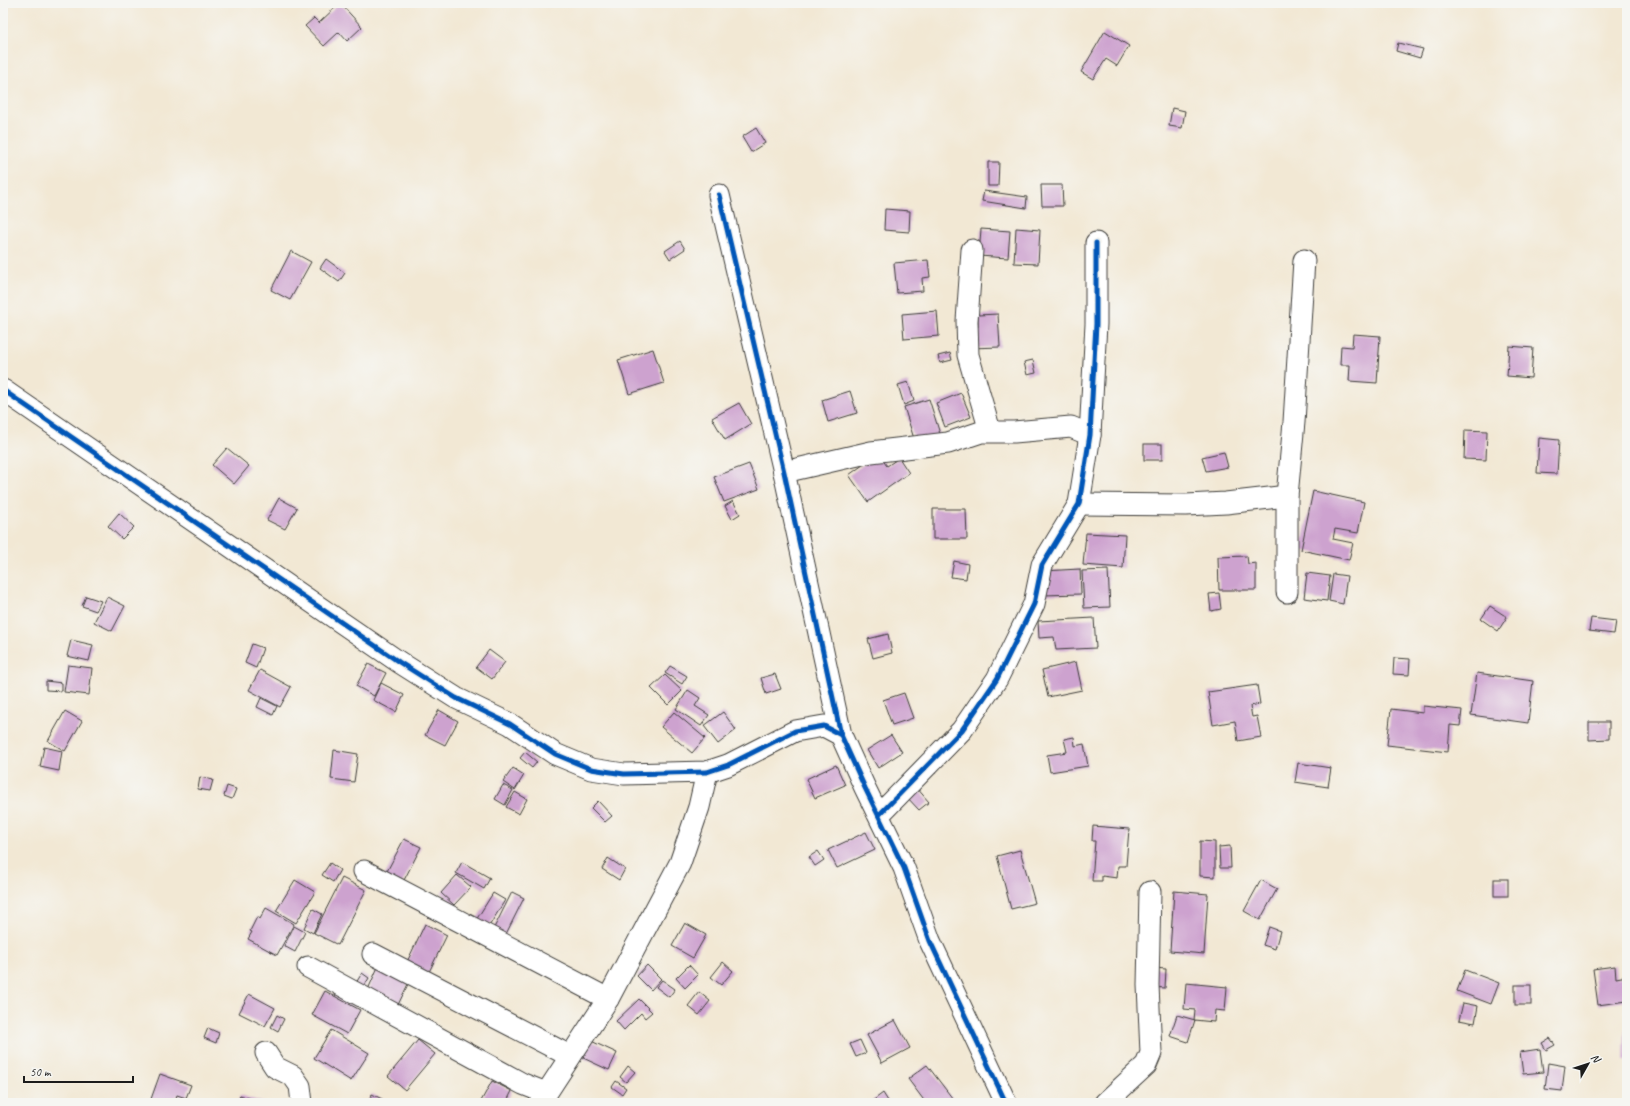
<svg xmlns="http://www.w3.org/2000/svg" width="1630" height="1106" font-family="Caveat,sans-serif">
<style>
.building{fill:#cda2cf}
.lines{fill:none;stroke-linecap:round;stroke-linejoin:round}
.minor-casing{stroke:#3c3b38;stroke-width:23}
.minor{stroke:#fff;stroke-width:21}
.cycleway-casing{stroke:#f6f6f2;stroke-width:8}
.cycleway{stroke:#0057b8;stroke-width:5}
</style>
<rect width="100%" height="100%" fill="#f6f6f2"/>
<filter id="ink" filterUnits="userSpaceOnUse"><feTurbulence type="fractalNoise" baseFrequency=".025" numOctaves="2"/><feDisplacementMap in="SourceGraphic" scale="8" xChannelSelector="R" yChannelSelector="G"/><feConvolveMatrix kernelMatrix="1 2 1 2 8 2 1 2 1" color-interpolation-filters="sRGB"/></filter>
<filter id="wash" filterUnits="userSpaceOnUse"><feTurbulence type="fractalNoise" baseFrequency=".012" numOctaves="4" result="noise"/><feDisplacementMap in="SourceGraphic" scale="16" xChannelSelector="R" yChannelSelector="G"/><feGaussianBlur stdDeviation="0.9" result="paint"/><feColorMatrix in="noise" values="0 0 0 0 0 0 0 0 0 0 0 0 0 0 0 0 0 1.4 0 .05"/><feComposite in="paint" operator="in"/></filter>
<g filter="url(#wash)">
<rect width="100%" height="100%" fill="#f2e8d4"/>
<g id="blocks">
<g class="building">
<path d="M340,3L362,27L347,41L339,32L324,46L305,26L314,18L319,23Z"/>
<path d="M1105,31L1129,46L1117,66L1106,59L1093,79L1081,72Z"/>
<path d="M1398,43L1423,49L1420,58L1396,51Z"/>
<path d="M1172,108L1185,111L1182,128L1169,126Z"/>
<path d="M756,128L765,143L751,152L742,137Z"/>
<path d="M988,162H999L998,186H988Z"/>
<path d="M1041,185H1062L1063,206H1042Z"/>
<path d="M984,191L1027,197L1026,208L982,201Z"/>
<path d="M885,209L910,211L909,232L884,230Z"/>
<path d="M1016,228L1040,230L1038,264L1014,263Z"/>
<path d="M981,229L1010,231L1008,258L979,256Z"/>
<path d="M680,241L685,249L670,259L665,251Z"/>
<path d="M291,251L311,262L290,300L271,290Z"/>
<path d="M326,259L345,273L339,282L320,268Z"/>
<path d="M928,260L930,277L922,278L923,291L897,293L894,263Z"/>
<path d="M937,311L939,336L904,339L902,314Z"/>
<path d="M998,314L1000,347L971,348L970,327H978V315Z"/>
<path d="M1353,334L1380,336L1377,383L1349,381L1350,365H1340L1341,346L1352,347Z"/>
<path d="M1509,346L1533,348L1531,378L1507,376Z"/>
<path d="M653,349L664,383L629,394L618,360Z"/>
<path d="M950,353L952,360L940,363L938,356Z"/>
<path d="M1033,360L1036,373L1027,375L1024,362Z"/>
<path d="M908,382L914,401L904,405L898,385Z"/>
<path d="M850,391L857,413L828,422L822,400Z"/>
<path d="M961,393L971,417L945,427L936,403Z"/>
<path d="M929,399L941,437L916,445L904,407Z"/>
<path d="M739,403L751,424L725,440L712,418Z"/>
<path d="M1465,430L1487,431L1486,460L1464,459Z"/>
<path d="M1539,438L1559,440L1557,474L1537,473Z"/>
<rect x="1144" y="444" width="18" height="16"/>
<path d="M227,448L249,466L234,484L212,465Z"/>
<path d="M1224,452L1228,467L1206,471L1202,457Z"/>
<path d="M878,454L887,466L899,458L909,473L868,502L849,475Z"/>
<path d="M749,464L759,489L724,502L714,477Z"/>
<path d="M1313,491L1364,502L1358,533L1335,529L1333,539L1353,543L1349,560L1301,550Z"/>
<path d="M279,498L297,508L285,529L267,520Z"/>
<path d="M733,501L740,514L732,519L725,506Z"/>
<path d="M933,509H966L967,539H933Z"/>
<path d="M119,513L134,527L122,539L108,526Z"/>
<path d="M1086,533L1125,535L1123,568L1083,565Z"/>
<path d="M1247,556L1248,564L1256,563V590H1219L1218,557Z"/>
<path d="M954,561L968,564L966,579L951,577Z"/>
<path d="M1080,569L1081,594L1043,595V571Z"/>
<path d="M1108,570L1110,607L1084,608L1082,571Z"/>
<path d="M1307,573L1330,576L1327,601L1304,598Z"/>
<path d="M1333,574L1347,576L1343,604L1329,601Z"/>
<path d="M1219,593L1221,609L1211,611L1209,594Z"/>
<path d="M86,596L101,601L96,611L82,606Z"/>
<path d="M107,597L125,606L112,631L94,622Z"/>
<path d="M1490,606L1507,617L1498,631L1481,619Z"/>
<path d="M1094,618L1096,648L1056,650L1054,637L1039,638L1038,621Z"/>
<path d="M1591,618L1616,621L1614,634L1589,631Z"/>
<path d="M888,634L892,653L873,658L868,639Z"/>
<path d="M71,640L93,645L89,661L67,656Z"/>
<path d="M252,644L263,648L256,668L245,663Z"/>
<path d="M489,650L505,662L492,679L476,667Z"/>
<path d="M1394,658L1410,659L1409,675L1393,674Z"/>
<path d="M1076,662L1082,690L1048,697L1042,670Z"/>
<path d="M368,664L386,673L374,696L356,686Z"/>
<path d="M68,665L92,668L89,695L64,692Z"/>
<path d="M670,666L687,676L682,684L665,673Z"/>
<path d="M260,670L291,687L280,707L249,690Z"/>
<path d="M1477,673L1533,681L1528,723L1471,715Z"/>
<path d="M775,674L781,689L766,694L761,678Z"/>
<path d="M665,675L682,691L668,705L651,688Z"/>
<path d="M46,681L62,683V691L46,690Z"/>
<path d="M381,683L404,695L396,712L373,700Z"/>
<path d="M1257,685L1260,704L1250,706L1252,717L1257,716L1261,737L1238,741L1235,721L1213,725L1208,692Z"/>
<path d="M688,690L700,698L695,706L709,715L701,726L676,709Z"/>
<path d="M904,693L913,718L892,725L883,700Z"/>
<path d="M261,698L277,706L273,715L257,707Z"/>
<path d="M1423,706L1462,710L1460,726L1450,725L1448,752L1387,745L1391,709L1423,713Z"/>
<path d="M439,710L458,721L445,745L425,735Z"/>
<path d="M65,711L82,721L65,751L48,741Z"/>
<path d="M674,712L705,738L692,753L661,727Z"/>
<path d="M723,712L736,730L718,744L704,726Z"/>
<path d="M1589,722H1609V739L1589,740Z"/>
<path d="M891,735L902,752L878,768L867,750Z"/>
<path d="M1074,737L1075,746L1084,744L1088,766L1050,772L1047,755L1067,752L1064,739Z"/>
<path d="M44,747L62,751L59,771L40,767Z"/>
<path d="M334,750L358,754L354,782L331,779Z"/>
<path d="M525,752L537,762L532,768L520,758Z"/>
<path d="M1298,763L1331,768L1328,787L1295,782Z"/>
<path d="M836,765L845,785L815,798L806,779Z"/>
<path d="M513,768L524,775L515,790L503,782Z"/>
<path d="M200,777L213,780L210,791L198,789Z"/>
<path d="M503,785L513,790L505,805L495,799Z"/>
<path d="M227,786L236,789L232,799L224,796Z"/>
<path d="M916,787L929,802L919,810L906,796Z"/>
<path d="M515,792L527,799L519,814L506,807Z"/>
<path d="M598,801L612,816L605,822L591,808Z"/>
<path d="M1093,826L1129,829L1126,866H1118L1117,878L1102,876V881H1092L1095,841H1092Z"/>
<path d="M866,832L875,850L837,868L828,850Z"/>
<path d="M404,839L421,847L401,886L384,877Z"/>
<path d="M1200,841L1215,842V877L1200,876Z"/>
<path d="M1230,846L1231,868H1220L1219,847Z"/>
<path d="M1020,850L1035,903L1011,909L997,856Z"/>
<path d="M818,851L824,860L815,866L809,857Z"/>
<path d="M608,858L625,869L619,880L602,869Z"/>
<path d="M462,862L490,878L484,889L456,873Z"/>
<path d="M330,863L340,870L333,882L322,875Z"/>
<path d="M457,875L471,887L454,905L441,893Z"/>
<path d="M342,878L366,890L338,945L314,933Z"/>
<rect x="1494" y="879" width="14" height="17"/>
<path d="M295,880L315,892L296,923L276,911Z"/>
<path d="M1261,880L1277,889L1260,920L1244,911Z"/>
<path d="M1174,891L1208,894L1204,954L1170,951Z"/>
<path d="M512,892L524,898L502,942L490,936Z"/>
<path d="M493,893L505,900L485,933L473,925Z"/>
<path d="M266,908L294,924L277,955L248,939L252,932L250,931L257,917L260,919Z"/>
<path d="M313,909L322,914L313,933L304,928Z"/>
<path d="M685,923L706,935L693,958L672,946Z"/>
<path d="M425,924L447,935L428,974L406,964Z"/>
<path d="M294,926L305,932L295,952L284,946Z"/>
<path d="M1269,927L1280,931L1275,949L1263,945Z"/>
<path d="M723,962L733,971L721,985L711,977Z"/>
<path d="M647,965L661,979L651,990L637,976Z"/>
<path d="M689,965L698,975L685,988L676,978Z"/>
<path d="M1615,966L1616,978L1627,976V1001L1598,1005L1593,969Z"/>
<path d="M378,967L409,982L396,1009L366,994Z"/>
<path d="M1153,968L1166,969L1165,988L1152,987Z"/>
<path d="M1465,970L1499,983L1491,1004L1457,991Z"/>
<path d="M362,973L369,978L360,993L353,988Z"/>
<path d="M662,980L675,989L669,997L656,987Z"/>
<path d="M1186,983L1227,987L1225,1011L1215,1010L1214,1022L1194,1020L1195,1010L1184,1009Z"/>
<rect x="1515" y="985" width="16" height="20"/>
<path d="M325,991L360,1010L347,1034L312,1015Z"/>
<path d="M699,992L710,1001L699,1015L688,1006Z"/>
<path d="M249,994L275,1008L265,1026L239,1013Z"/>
<path d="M639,999L652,1012L645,1018L641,1013L624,1030L616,1021Z"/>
<path d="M1463,1003L1478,1006L1475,1023L1459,1020Z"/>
<path d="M277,1015L284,1019L278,1031L271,1027Z"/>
<path d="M1177,1015L1195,1020L1188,1042L1170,1036Z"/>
<path d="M895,1020L910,1048L882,1063L867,1035Z"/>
<path d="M208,1028L219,1033L216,1043L204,1038Z"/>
<path d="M331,1030L369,1053L351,1081L314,1058Z"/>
<path d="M1625,1030H1627V1060H1624Z"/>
<path d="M1550,1038L1555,1045L1546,1050L1542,1043Z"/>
<path d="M418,1040L435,1054L405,1090L388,1076Z"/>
<path d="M589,1040L617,1053L609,1070L581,1057Z"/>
<path d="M860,1040L866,1053L856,1057L850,1044Z"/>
<path d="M1540,1049L1543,1072L1523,1074L1520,1052Z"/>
<path d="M1548,1063L1565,1066L1562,1091L1545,1089Z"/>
<path d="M927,1065L956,1103H926L908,1079Z"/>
<path d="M628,1066L635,1072L626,1082L620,1077Z"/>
<path d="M160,1074L191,1085L186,1098L177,1095L174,1103H162L151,1099Z"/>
<path d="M492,1081L512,1091L506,1103H480Z"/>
<path d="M616,1081L626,1088L622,1094L612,1087Z"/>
<path d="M883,1093L888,1101L885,1103H872L871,1102Z"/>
<path d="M372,1094L390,1103H368Z"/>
<path d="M240,1095L264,1103H238Z"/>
</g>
</g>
</g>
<g filter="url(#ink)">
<use href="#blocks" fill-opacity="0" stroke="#3c3b38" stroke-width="1"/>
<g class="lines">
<g class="minor-casing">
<g id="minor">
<path d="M719,195L784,472L841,735"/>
<path d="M972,250L967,321L968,355L990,431"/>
<path d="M3,390L399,662L456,698L510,724L555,754L591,769L624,774L707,772L728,765L795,731L824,726L841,735L865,788L904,868L930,941L1006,1103"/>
<path d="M784,472L871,452L948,443L981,432H1014L1071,427L1090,435"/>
<path d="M1079,504L1186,505L1226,503L1287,496"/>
<path d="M1287,592V496L1294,422L1304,260"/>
<path d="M879,815L962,730L997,679L1034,604L1042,565L1079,504L1090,435L1096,324V243"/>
<path d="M364,871L608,999"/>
<path d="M373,954L570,1056"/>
<path d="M308,967L523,1084L546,1093"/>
<path d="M266,1053L275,1067L293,1076L300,1086L302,1103"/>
<path d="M540,1103L608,999L680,863L699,807L707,772"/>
<path d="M1105,1103L1146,1065L1151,1053L1148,985L1150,892"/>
</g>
</g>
<use href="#minor" class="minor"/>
<g class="cycleway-casing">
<g id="cycleway">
<path d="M719,195L784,472L841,735"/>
<path d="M3,390L399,662L456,698L510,724L555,754L591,769L624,774L707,772L728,765L795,731L824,726L841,735L865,788L904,868L930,941L1006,1103"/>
<path d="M879,815L962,730L997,679L1034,604L1042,565L1079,504L1090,435L1096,324V243"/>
</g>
</g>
<use href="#cycleway" class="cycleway"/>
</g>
</g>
<rect width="1630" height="1106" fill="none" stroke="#f6f6f2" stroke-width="16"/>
<g transform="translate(1588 1064) rotate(51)" stroke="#f6f6f2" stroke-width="3" paint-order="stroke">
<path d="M0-3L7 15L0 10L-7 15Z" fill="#1c1c1c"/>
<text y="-6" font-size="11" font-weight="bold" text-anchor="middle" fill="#1c1c1c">N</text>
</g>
<path d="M24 1076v6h109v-6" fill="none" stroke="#1c1c1c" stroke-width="2"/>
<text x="30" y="1076" font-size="12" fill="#1c1c1c" stroke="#f6f6f2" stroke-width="3" paint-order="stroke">50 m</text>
</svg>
